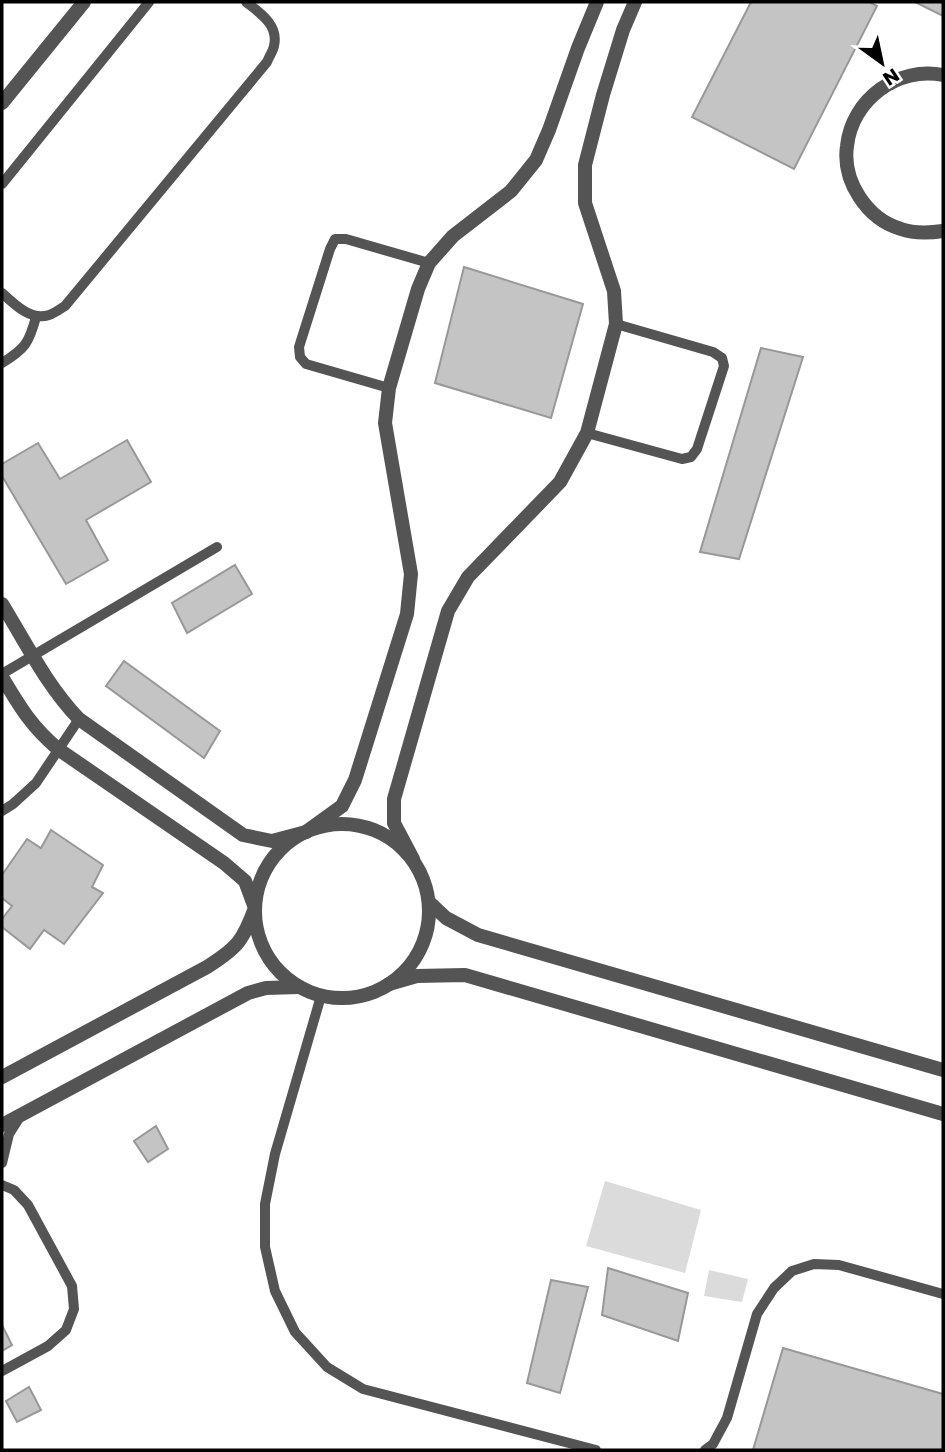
<svg xmlns="http://www.w3.org/2000/svg" width="945" height="1452" font-family="Poppins,sans-serif">
<style>
.green{fill:#dbdbdb}
.building{fill:#c4c4c4;stroke:#989898;stroke-width:2}
.lines{fill:none;stroke-linecap:round;stroke-linejoin:round}
.service{stroke:#545454;stroke-width:10}
.minor{stroke:#545454;stroke-width:14}
</style>
<rect width="100%" height="100%" fill="#fff"/>
<g class="green">
<path d="M605,1181L701,1210L685,1273L586,1246Z"/>
<path d="M709,1270L748,1279L742,1302L704,1296Z"/>
</g>
<g class="building">
<path d="M751,2H869L877,6L794,169L692,117Z"/>
<path d="M915,2H943V16Z"/>
<path d="M464,267L583,304L551,418L435,383Z"/>
<path d="M761,348L803,357L739,559L700,552Z"/>
<path d="M127,440L151,482L86,520L108,560L66,584L2,476V464L38,443L60,479Z"/>
<path d="M235,565L252,594L187,633L172,603Z"/>
<path d="M124,661L220,731L204,758L106,686Z"/>
<path d="M51,830L103,865L92,887L103,893L64,944L44,930L30,949L2,927V919L12,906L2,898V875L27,839L41,848Z"/>
<path d="M156,1126L168,1149L148,1162L134,1141Z"/>
<path d="M608,1268L688,1293L678,1341L602,1315Z"/>
<path d="M551,1280L588,1287L560,1393L527,1383Z"/>
<path d="M2,1325L12,1345L2,1351Z"/>
<path d="M783,1348L943,1394V1450H753Z"/>
<path d="M29,1387L41,1410L17,1422L6,1401Z"/>
</g>
<g class="lines">
<g class="service">
<path d="M2,184L149,2"/>
<path d="M2,293C15,305 31,321 49,315C55,313 60,309 65,306L267,62C269,57 273,51 274,46C279,25 260,13 246,2"/>
<path d="M2,363C25,349 29,343 36,317"/>
<path d="M389,388L306,364L300,357L299,347L330,249L335,239H346L429,263"/>
<path d="M587,433L682,459L691,457L697,449L724,366L722,358L713,352L616,324"/>
<path d="M2,674L217,547"/>
<path d="M2,811L13,804L36,783L79,719"/>
<path d="M321,996L275,1154L265,1204V1247L275,1291L295,1332L327,1367L363,1389L596,1450"/>
<path d="M2,1163L9,1134L21,1115"/>
<path d="M2,1185L14,1190L28,1205L72,1286L74,1309L66,1330L48,1346L2,1371"/>
<path d="M705,1450L713,1444L727,1418L757,1314L774,1288L792,1271L814,1264L839,1265L943,1294"/>
</g>
<g class="minor">
<path d="M943,75C898,66 852,99 847,146C842,181 867,219 901,229C915,234 929,233 943,231"/>
<path d="M2,103L84,2"/>
<path d="M2,604C26,643 47,686 79,719L243,835L272,841L306,832L342,806L355,780L407,614L411,574L385,423L389,388L418,289L429,263L453,236L511,191L536,160L549,130L578,48L597,2"/>
<path d="M2,677C20,707 31,726 58,749L224,863L245,881L255,908C243,941 237,948 207,967L2,1077"/>
<circle cx="342" cy="911" r="87"/>
<path d="M413,859L394,823V799L448,611L468,577L560,482L587,433L616,324L614,291L585,203V165L603,95L623,30L635,2"/>
<path d="M429,902L446,918L478,935L943,1070"/>
<path d="M389,984L417,976L465,975L943,1114"/>
<path d="M2,1125L248,993L266,988L299,987"/>
</g>
</g>
<rect width="945" height="1452" fill="none" stroke="#000000" stroke-width="7"/>
<g transform="translate(882 63) rotate(147)" stroke="#ffffff" stroke-width="5" paint-order="stroke">
<path d="M0-5L12 26L0 18L-12 26Z" fill="#000000"/>
<text y="-10" font-size="19" font-weight="bold" text-anchor="middle" fill="#000000">N</text>
</g>
</svg>
